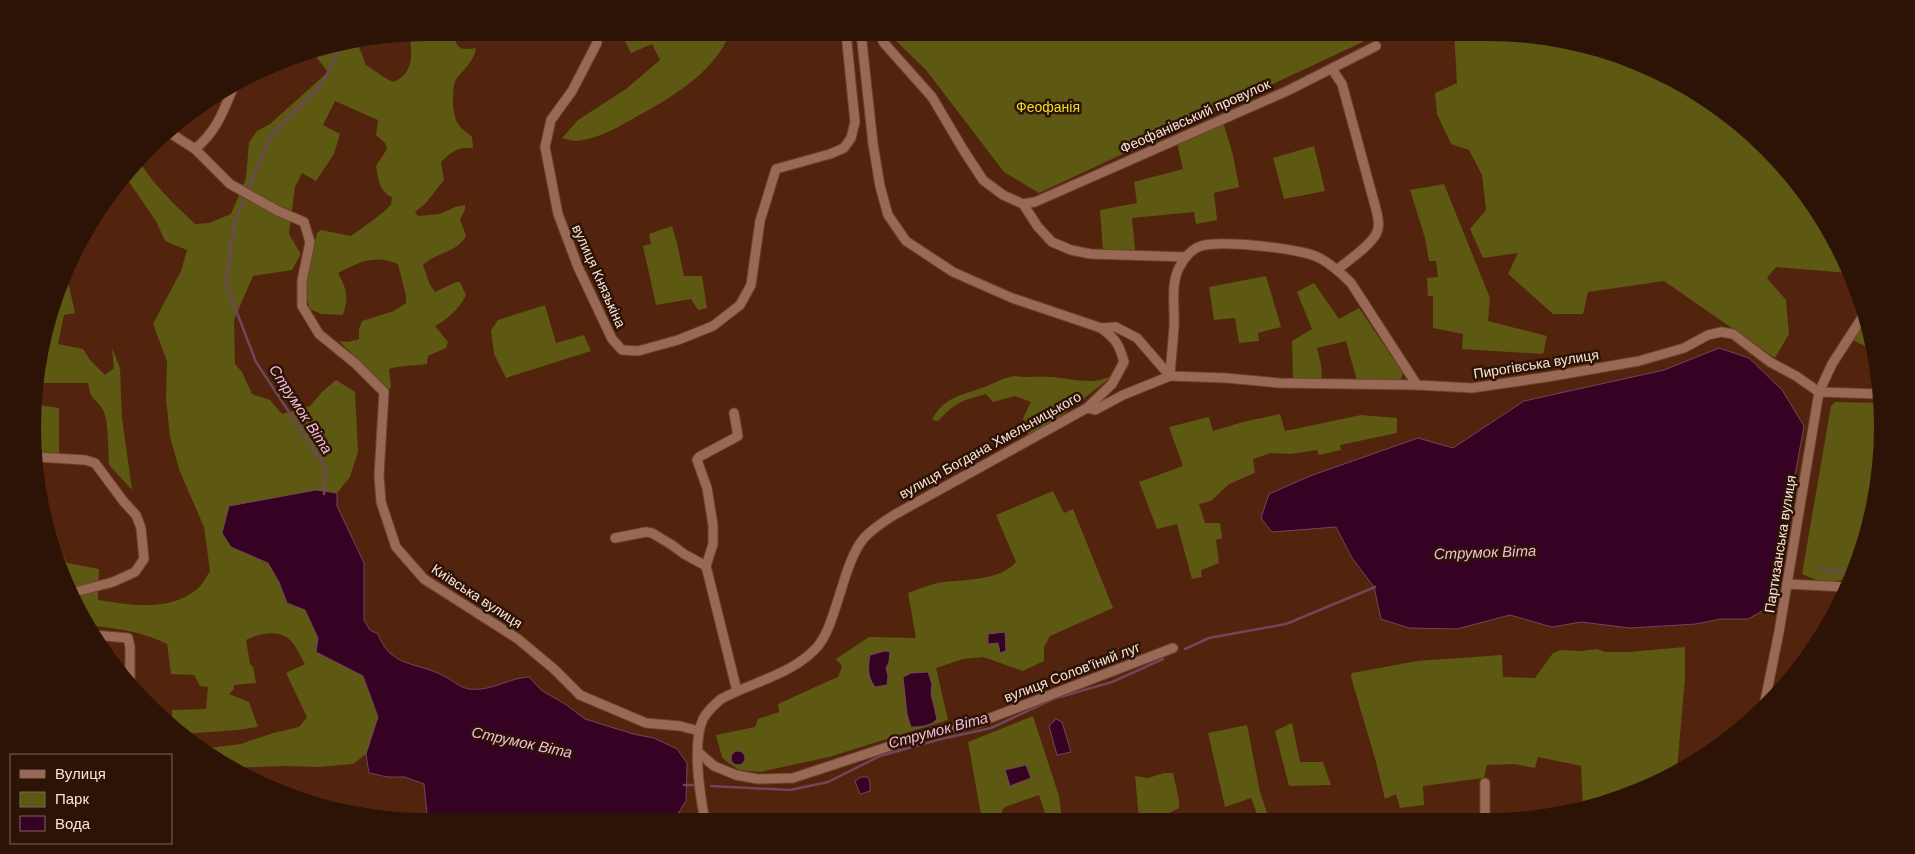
<svg xmlns="http://www.w3.org/2000/svg" width="1915" height="854" font-family="Arial,sans-serif">
<style>
.green{fill:#5d5812}
.water{fill:#350224;stroke:#70465b}
.lines{fill:none;stroke-linecap:round;stroke-linejoin:round}
.stream{stroke:#70465b;stroke-width:2.5}
.minor-casing{stroke:#6d432e;stroke-width:11}
.minor{stroke:#986a55;stroke-width:9}
.labels{text-anchor:middle;dominant-baseline:central;stroke-width:5;stroke-linejoin:round;paint-order:stroke}
.park-label{font-size:14px;fill:#ecdf29;stroke:#2d1306}
.street-label{font-size:14px;fill:#fbe4da;stroke:#2d1306}
.water-label{font-size:15px;font-style:italic;fill:#f3bdda;stroke:#2d1306}
</style>
<rect width="100%" height="100%" fill="#52240d"/>
<g class="green">
<path d="M427,33C434,33 441,32 448,35C462,42 451,52 476,48C474,61 465,68 457,78C451,86 452,115 458,124C461,129 468,133 472,137L473,148C470,149 468,148 465,148C456,148 447,156 441,162L444,180L425,204L415,212L418,216L440,214L455,207L465,205V210L460,219L466,236C457,253 436,252 423,265L430,285L435,292L456,282H460L466,295C460,308 448,319 435,326L448,342L446,348L428,356L427,364C414,366 402,365 389,369L391,387L389,390L339,341L348,342L359,339V329L362,321L394,311L406,303V296L398,264C375,254 359,262 338,273C347,290 349,296 343,315L321,314L310,309C301,286 312,257 317,233L321,230L351,236C364,226 379,217 391,205L392,197C379,192 378,178 376,166L387,149L385,143L376,135L378,120L335,101L323,125L340,134L334,154L316,181L302,173L295,187L289,234L301,254L292,270L253,276L234,320L235,364L242,372L252,394L270,400L282,414L310,406L322,392L336,380L355,392L358,452L350,477L337,493L316,490L229,506L227,517L231,547L268,563L279,582L287,603L305,610L318,638L317,652L363,676L378,717L366,754L353,764L318,767L285,766L229,768L202,749L241,744L273,733L299,727L307,717L286,673L305,664C301,657 296,646 290,640C279,629 259,633 246,640L250,664L253,667L256,683L234,685V689L229,694L249,702L258,727L238,730L181,734L172,727V710L206,709L208,687L200,686L194,675L171,674L167,644C141,631 115,628 86,625L54,554L50,537L59,547L67,563L99,569L98,600C131,605 167,612 196,590C202,586 206,577 210,571L204,527L180,472L170,437L166,399L167,361L153,324L181,271L187,250L165,241L156,221L127,179L140,163C155,186 175,205 195,224L209,223L231,214L246,178L249,142L257,131L270,124L328,72L317,58L319,50L358,44L366,65C376,71 383,78 394,82C415,72 411,54 410,35Z"/>
<path d="M621,33H730C714,73 671,98 634,118C617,128 597,139 577,141C573,141 567,139 562,138L578,120L626,89L660,60L652,44L631,53Z"/>
<path d="M888,33H1369L1363,42L1039,193L1004,172L926,70Z"/>
<path d="M1454,33H1488L1615,54L1685,86L1748,131L1801,187L1842,253L1849,273L1776,267L1767,278L1786,300L1789,334L1775,358L1664,281L1588,292L1583,314H1553L1508,274L1518,253L1483,258L1470,229L1486,210L1482,175L1469,150L1451,144L1437,114L1435,93L1457,83Z"/>
<path d="M1223,122L1233,155L1239,187L1214,193L1217,220L1196,224L1194,212L1132,218L1135,250L1103,251L1100,210L1137,203L1134,182L1183,169L1177,143Z"/>
<path d="M1314,146L1325,191L1284,199L1273,158Z"/>
<path d="M1444,184L1490,298L1488,321L1547,336L1543,354L1462,349L1463,334L1433,328V296H1428L1427,278L1438,277L1436,261H1429L1425,238L1410,190Z"/>
<path d="M672,226L677,243L684,276H702L707,308L698,310L691,299L656,305L643,246L651,244L649,234Z"/>
<path d="M1266,276L1281,327L1258,333L1259,341L1239,343L1235,318L1214,320L1209,287Z"/>
<path d="M67,277L75,313L64,315L58,344L83,349L90,360L105,375L114,368L112,348L120,368L122,418L132,490L109,465C108,451 109,422 103,410C96,397 91,403 88,383H41L40,405L59,408V458L37,453L40,350Z"/>
<path d="M1314,283L1339,319L1359,308L1403,373L1401,379L1392,383L1357,381L1346,341L1317,348L1321,365L1322,380L1293,379L1292,341L1312,329L1297,292Z"/>
<path d="M545,305L556,343L584,335L591,351L506,378L494,354L491,330L498,320Z"/>
<path d="M1865,313L1869,325L1873,350L1849,338Z"/>
<path d="M1014,376C1027,378 1037,376 1050,377C1073,378 1089,386 1112,376L1105,382L1056,420L1028,435L1023,418L1031,402L1015,396L993,402L986,394C961,401 956,402 938,421L932,420C944,396 962,396 984,387C995,383 1003,378 1014,376Z"/>
<path d="M1835,402L1882,403L1879,479L1861,554L1849,579L1823,583L1802,574L1831,406Z"/>
<path d="M1280,414L1285,431L1361,415L1397,418V433L1340,445L1341,450L1319,455L1317,450L1291,454L1271,453L1253,459L1255,473L1229,484L1211,501L1199,504L1205,523H1220L1222,538L1216,540L1219,563L1201,570L1202,577L1192,579L1177,524L1157,529L1139,482L1183,466L1169,427L1209,417L1213,431L1243,422Z"/>
<path d="M1053,491L1064,513L1073,509L1113,608L1050,636L1044,647V661L1023,671L983,657L963,659L936,668L948,720L829,757L760,772L739,770L727,762L722,757L716,735L755,727L758,719L779,712L778,704C799,695 818,685 838,677L842,666L836,659L869,637L916,638L908,593C917,590 928,585 938,583C961,579 999,582 1016,562L996,515Z"/>
<path d="M1685,647V678L1677,770L1639,791L1583,806L1581,766L1538,757L1535,768L1514,764L1487,765L1484,778L1423,786L1424,805L1400,808L1396,794L1385,799L1376,762L1351,677L1352,673L1417,661L1502,655L1503,677L1535,678L1553,653L1561,650L1580,651L1597,649L1605,652H1628Z"/>
<path d="M1033,716L1059,796L1061,813L1046,816L1039,795L1005,807L1002,811L1003,820H982L968,742Z"/>
<path d="M1292,723L1300,762H1323L1331,785L1289,786L1275,731Z"/>
<path d="M1247,725L1260,792L1269,819H1259L1251,798L1225,807L1208,733Z"/>
<path d="M1164,773H1173L1179,800V808L1169,813L1168,817L1162,819H1139L1135,776L1148,778Z"/>
</g>
<g class="water">
<path d="M1719,348L1749,358L1782,390L1804,426L1771,606L1748,619H1720L1696,624L1630,628L1581,622L1552,627L1510,615L1457,629L1409,628L1381,619L1374,587L1352,558L1336,527L1272,532L1261,518L1269,494L1310,476L1418,438L1453,448L1524,401L1664,370Z"/>
<path d="M316,490L337,493V506L364,563V620L370,630L378,634C390,667 416,662 442,675C458,683 460,691 481,689C498,687 511,678 529,677L541,690L565,704L585,719L633,734L654,738L677,749L687,763L686,801L673,821H449L427,814L424,784L405,777H388L369,773L366,754L378,717L363,676L316,652L318,638L305,610L287,603L279,582L268,563L231,547L222,533L229,506Z"/>
<path d="M1005,632L1006,651L1000,653L998,643L988,644V634Z"/>
<path d="M885,651L890,652L889,662L886,668L888,676L887,685L875,687C867,676 868,668 870,655Z"/>
<path d="M928,672L932,684L931,694L937,719C932,726 920,727 911,727L907,714L903,677L911,673Z"/>
<path d="M1056,719L1062,722L1071,752L1057,755L1049,726Z"/>
<circle cx="738" cy="758" r="7"/>
<path d="M1026,765L1031,778L1010,786L1005,770Z"/>
<path d="M861,777H868L870,783V791L860,794L855,781Z"/>
</g>
<g class="lines">
<g class="stream">
<path d="M324,494L326,468L256,362L226,284L234,223L272,134L321,85L337,55V47"/>
<path d="M1821,569L1845,572L1854,569"/>
<path d="M1185,649L1209,638L1286,624L1375,587"/>
<path d="M684,785H694"/>
<path d="M711,786L790,790L828,782L880,756L941,739L991,728L1053,699L1112,682L1163,659"/>
</g>
<g class="minor-casing">
<g id="minor">
<path d="M597,33V43L572,91L551,120L545,147L558,214L578,267L612,339L622,350L638,351L678,340L713,326L740,305L751,285L760,221L776,169L830,154L844,148L851,138L855,122L846,33"/>
<path d="M879,33L884,43L932,97L964,151L983,180L1003,195L1023,204L1038,227L1052,242L1071,250L1091,254L1186,257"/>
<path d="M1332,69L1342,84L1377,213C1378,219 1380,226 1377,232C1372,245 1347,261 1337,270"/>
<path d="M167,131L195,149L230,184L278,211L304,222L310,242L302,281V306L319,334L356,364L384,392L379,475L381,502L396,547L424,579L518,639L554,669L580,695L646,723L680,726L699,731"/>
<path d="M195,149C218,130 224,109 235,83"/>
<path d="M1023,204L1035,202L1287,91L1376,46"/>
<path d="M1101,328L1116,327L1137,338L1170,376L1226,378L1279,383L1417,385L1472,388L1547,377L1639,361L1684,348L1708,335L1721,332L1733,334L1770,362L1796,376L1819,392L1880,394"/>
<path d="M1087,408L1095,410L1123,395L1170,376C1171,359 1173,343 1174,326C1175,308 1170,283 1180,266C1185,257 1191,249 1201,246C1222,240 1293,248 1315,256C1328,261 1341,273 1351,283L1417,385"/>
<path d="M734,413L738,436L699,457L697,460L707,488L713,525V544L706,566L737,691"/>
<path d="M37,457L85,460L95,463L124,502L136,515L141,528L144,559L135,572L113,582L71,593"/>
<path d="M615,538L646,532L652,533L672,545L684,554L706,566"/>
<path d="M1787,584L1845,587"/>
<path d="M94,635L128,638L130,647V679"/>
<path d="M1765,701L1779,632L1819,392L1832,364L1865,313"/>
<path d="M698,752L714,766L736,775L758,779L793,778L939,730L977,723L1173,648"/>
<path d="M1485,818V783"/>
<path d="M1288,819H1310"/>
<path d="M705,821C700,795 692,743 703,719C707,711 714,705 721,699C752,682 794,674 818,646C826,636 830,624 834,612C842,590 849,556 864,538C873,528 883,522 894,515L1087,408L1112,384L1124,362C1119,344 1116,339 1101,328L1012,298L953,272L906,241L888,215L880,186L873,144L861,33"/>
</g>
</g>
<use href="#minor" class="minor"/>
</g>
<g class="labels">
<g class="park-label">
<text x="1048" y="107">Феофанія</text>
</g>
<g class="street-label">
<text transform="translate(1195 116) rotate(-24)">Феофанівський провулок</text>
<text transform="translate(599 276) rotate(66)">вулиця Князькіна</text>
<text transform="translate(1536 364) rotate(-9)">Пирогівська вулиця</text>
<text transform="translate(990 445) rotate(-29)">вулиця Богдана Хмельницького</text>
<text transform="translate(1780 544) rotate(-81)">Партизанська вулиця</text>
<text transform="translate(477 596) rotate(33)">Київська вулиця</text>
<text transform="translate(1072 672) rotate(-21)">вулиця Солов'їний луг</text>
</g>
<g class="water-label">
<text transform="translate(301 409) rotate(57)">Струмок Віта</text>
<text transform="translate(1485 552) rotate(-2)">Струмок Віта</text>
<text transform="translate(938 730) rotate(-15)">Струмок Віта</text>
<text transform="translate(522 742) rotate(12)">Струмок Віта</text>
</g>
</g>
<path d="M0 0H1915V854H0ZM427 41H1488A386 386 0 0 1 1874 427V427A386 386 0 0 1 1488 813H427A386 386 0 0 1 41 427V427A386 386 0 0 1 427 41Z" fill="#2d1306" fill-rule="evenodd"/>
<rect x="10" y="754" width="162" height="90" fill="#2d1306" stroke="#7f675b"/>
<rect x="20" y="770" width="25" height="8" fill="#986a55" stroke="#7f675b"/>
<text x="55" y="779" font-size="15" fill="#fbe4da">Вулиця</text>
<rect x="20" y="792" width="25" height="15" fill="#5d5812" stroke="#7f675b"/>
<text x="55" y="804" font-size="15" fill="#fbe4da">Парк</text>
<rect x="20" y="816" width="25" height="15" fill="#350224" stroke="#7f675b"/>
<text x="55" y="829" font-size="15" fill="#fbe4da">Вода</text>
</svg>
